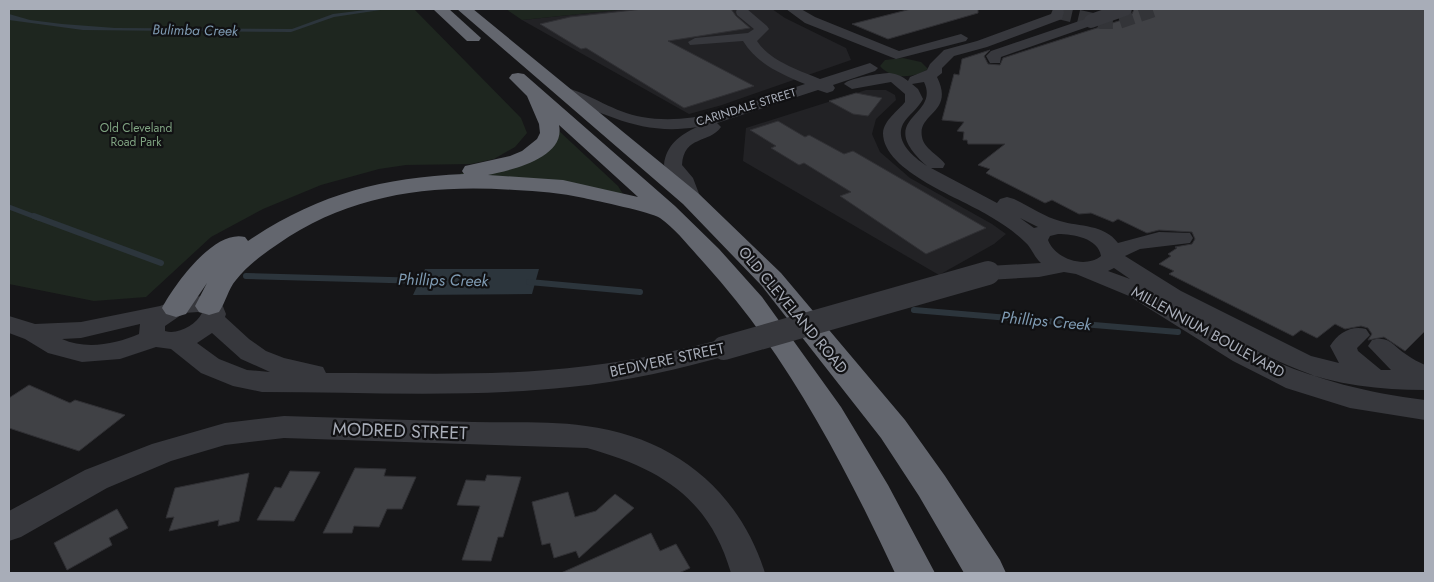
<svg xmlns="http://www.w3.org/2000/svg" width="1434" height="582" font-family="Jost,sans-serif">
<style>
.built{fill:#222225}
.green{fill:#1e261f}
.water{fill:#2c353c}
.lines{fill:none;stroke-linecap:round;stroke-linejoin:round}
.stream-far1{stroke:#2c353c;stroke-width:5}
.stream{stroke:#2c353c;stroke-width:6}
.building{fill:#404145;stroke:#303034}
.minor-tunnel{stroke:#333438;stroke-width:14;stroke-dasharray:14 7;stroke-linecap:butt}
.minor{fill:#37383d;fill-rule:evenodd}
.highway{fill:#63666e;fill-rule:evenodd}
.minor-bridge-far1{stroke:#37383d;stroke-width:14}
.minor-bridge{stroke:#37383d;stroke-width:24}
.labels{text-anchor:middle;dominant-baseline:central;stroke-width:4.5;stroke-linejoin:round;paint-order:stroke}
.far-street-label{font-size:12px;fill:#a8adb8;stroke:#111113}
.far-park-label{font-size:12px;fill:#7fa381;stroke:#111113}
.far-water-label{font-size:14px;font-style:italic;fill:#7f9bb3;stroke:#111113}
.street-label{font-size:15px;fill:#a8adb8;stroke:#111113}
.water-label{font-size:16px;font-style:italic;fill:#7f9bb3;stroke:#111113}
.near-street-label{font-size:18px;fill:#a8adb8;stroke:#111113}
</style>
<rect width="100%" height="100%" fill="#161618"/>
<g class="built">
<path d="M627,9H772L785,18L846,48L851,60L722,105L689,114L522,20Z"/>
<path d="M866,90H886L895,95L896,100L876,119L872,134L880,152L910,178L992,224L1006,234L994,244L939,275L743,161L746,128Z"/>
</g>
<g class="green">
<path d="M9,9H414L521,118L527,133L515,147L494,159L471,164L406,165L379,169L321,185L263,209L211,237L146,297L94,301L9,284Z"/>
<path d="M506,9H627L522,20Z"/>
<path d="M903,58L921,62L928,69C915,78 891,80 880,66L885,60Z"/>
<path d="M558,130L618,186L623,194L458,178L461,173L486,172Z"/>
</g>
<g class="water">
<path d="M373,9H387L334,17L291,32L83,30L9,20V14L30,20L62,24L115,28L292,29L333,14Z"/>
<path d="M425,269H539L532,294L413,295Z"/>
</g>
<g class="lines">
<path class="stream-far1" d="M9,207L38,218"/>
<g class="stream">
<path d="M34,216L161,263"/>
<path d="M246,276L426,281"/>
<path d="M529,282L640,292"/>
<path d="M914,310L1178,332"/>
</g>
</g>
<g class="building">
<path d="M643,9H731L736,16L750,28L668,41L754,86L684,108L586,48L581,49L540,24L570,17Z"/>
<path d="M911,9H978V13L888,39L852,24Z"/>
<path d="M1134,9H1425V331L1405,351L1384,337L1368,340L1372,334L1368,328L1361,326L1345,329L1335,324L1317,338L1301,330L1293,336L1169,274L1174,271L1159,264L1171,256L1168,254L1177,248L1175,247L1192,244L1195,239L1192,232L1159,230L1147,233L1118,219L1113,222L1091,213L1079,214L1052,200L1045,203L986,173L990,169L978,165L1005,144H968L967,140H963L964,132L957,131L964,122L942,120L954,74L959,75L962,59L990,50L984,56L988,64L1000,65L1003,58L1128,18L1132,14Z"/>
<path d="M856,93L882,98L868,116L853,114L829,101Z"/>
<path d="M778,121L805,137L809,135L844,154L853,151L986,228L926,254L840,196L851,192L804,163L799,165L771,148L776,146L750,130Z"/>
<path d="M29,385L70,403L75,400L125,415L79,451L9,428V398Z"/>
<path d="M355,468L386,469L384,476L416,477L402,509H387L379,527L354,526L352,533H323Z"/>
<path d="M290,471L320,472L294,521L257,520L275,487L281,488Z"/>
<path d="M249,473L239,521L218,526L219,520L169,531L174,517L166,518L175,488Z"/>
<path d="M487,475L521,477L503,537H498L491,561L462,560L480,506L457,505L466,480L485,481Z"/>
<path d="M568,492L575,517L596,511L615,494L634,508L579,558L576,551L554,558L550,543L542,545L532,502Z"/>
<path d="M117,509L128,528L109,538L112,545L67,570L54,543Z"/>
<path d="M651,533L660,551L676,544L690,568L679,573H561Z"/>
</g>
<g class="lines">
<path class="minor-tunnel" d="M1058,12L1101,22H1119L1157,9"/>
<g class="minor">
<path d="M737,9H747L767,26L769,29L757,41C770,61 799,70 820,79L870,63L878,68L875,71L833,85L835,88L833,91L827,93L818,90L717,123L721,127C709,144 684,135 682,165L693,178L701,199L698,203L691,205L684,203L674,179L664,165C666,145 680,135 697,127C643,136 607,115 558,95L556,92L564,87C591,94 615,113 642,117C698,127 753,101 805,84C781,74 757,64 743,41L690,45L688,42L695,38L748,33L754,29L737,15L736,12Z"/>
<path d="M786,9H801L815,17L899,51L961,34L968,38L966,41L896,59L805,23Z"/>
<path d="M1053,9H1063L1064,12L1062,19L987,47L954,56L942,68V73L937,77C955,113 917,113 922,137C924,149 939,155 945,164L943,168H931L997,203L1000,199L1007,197L1014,199C1029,206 1045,217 1060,221C1080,227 1104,224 1118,243L1159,232L1190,233L1193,238L1190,243L1140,249L1125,256L1181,291L1311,356L1339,363L1330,346C1338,333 1351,325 1366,329L1370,335L1357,348L1358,351L1381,370H1391L1368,346L1372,340C1390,335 1393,347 1407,355C1412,359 1419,362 1425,365V390C1380,390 1336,385 1294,369C1270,360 1248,345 1226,333C1293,374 1348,390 1425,400V420L1350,408L1286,388L1233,361L1129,296L1076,274L1064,272L1039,277L988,280L980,278L976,273L980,268L988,266L1041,263C1034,257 1031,247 1025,242C1016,233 1003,224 991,217C964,199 883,172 883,133C884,120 898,111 905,102V94L891,82L852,89L844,84C848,78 882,73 890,73C897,74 902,76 908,81L910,77L927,70L930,64L944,50L977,41L1051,14ZM924,82C941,118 872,117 927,166C915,158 894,142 903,124C908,115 918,109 923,99L918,89L912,84ZM1020,218L1038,227L1034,228ZM1058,234C1073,234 1098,238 1101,256C1085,269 1055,259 1048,240L1050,236ZM1114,268L1130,279L1108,271Z"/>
<path d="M1091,17L1096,18L1098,21L1096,24L1001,57L1000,63H990L986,56L991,51Z"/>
<path d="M202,296L222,304L226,314L225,317L249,339L266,351L284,358L323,367L326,373C413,373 500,377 587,366C633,361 679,350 724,339L733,342L737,348L733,354C680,369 625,382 570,387C468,398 364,392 262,392L233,386L201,373L171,349L156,347L120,359L82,362L48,353L25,339L9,333V316L35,324L81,322L160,306L181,298ZM198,312L202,313C196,325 178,335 165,331V326L184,313ZM140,324L139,334C116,344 86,350 62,339L81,338ZM212,333L241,359L270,372L247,370L219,359L197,343Z"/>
<path d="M284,416C347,418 410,420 473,422C510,423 550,421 586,426C673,437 739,490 765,573H731C709,497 659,468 587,448L284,438L225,445L171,461L107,488L21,537L9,541V511L85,470L152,444L225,423Z"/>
</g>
<g class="highway">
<path d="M433,9H449L481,38L479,41H467Z"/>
<path d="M457,9H473L699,194L781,273L905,420L945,476L1000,560L1006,573H964L919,496L881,438L761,285L683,204Z"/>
<path d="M518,73L524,74L675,206L719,249L762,297L841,407L888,485L935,573H895C844,464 786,353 705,264C691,249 676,229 660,218C651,212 597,201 584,198C561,193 538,191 515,190C431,184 349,194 278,244C263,254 247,266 236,280C228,289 226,302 219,312L209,315L199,312L195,306L207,283L186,314L176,317L166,314L162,308C175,284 214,229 245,237L248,241C318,194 380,178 464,174L462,171L465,166L510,156L522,151L537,139L540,133L539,124L527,96L509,78L512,74ZM559,125L638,197L563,180L488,175C511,170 566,158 559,125Z"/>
</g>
<path class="minor-bridge-far1" d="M1091,21L1125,9"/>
<path class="minor-bridge" d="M724,348L988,273"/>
</g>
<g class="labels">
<g class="far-street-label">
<text transform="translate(746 107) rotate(-17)">CARINDALE STREET</text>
</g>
<g class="far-park-label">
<text x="136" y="128">Old Cleveland<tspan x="136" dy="14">Road Park</tspan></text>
</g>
<g class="far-water-label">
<text transform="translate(195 30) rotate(1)">Bulimba Creek</text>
</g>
<g class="street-label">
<text transform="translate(793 310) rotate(50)">OLD CLEVELAND ROAD</text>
<text transform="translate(1208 332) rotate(29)">MILLENNIUM BOULEVARD</text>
<text transform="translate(667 360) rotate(-12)">BEDIVERE STREET</text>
</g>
<g class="water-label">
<text transform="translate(443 280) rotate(1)">Phillips Creek</text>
<text transform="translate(1046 321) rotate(5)">Phillips Creek</text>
</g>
<g class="near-street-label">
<text transform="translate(400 431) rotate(2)">MODRED STREET</text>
</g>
</g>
<rect width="1434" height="582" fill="none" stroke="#a8adb8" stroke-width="20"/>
</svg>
